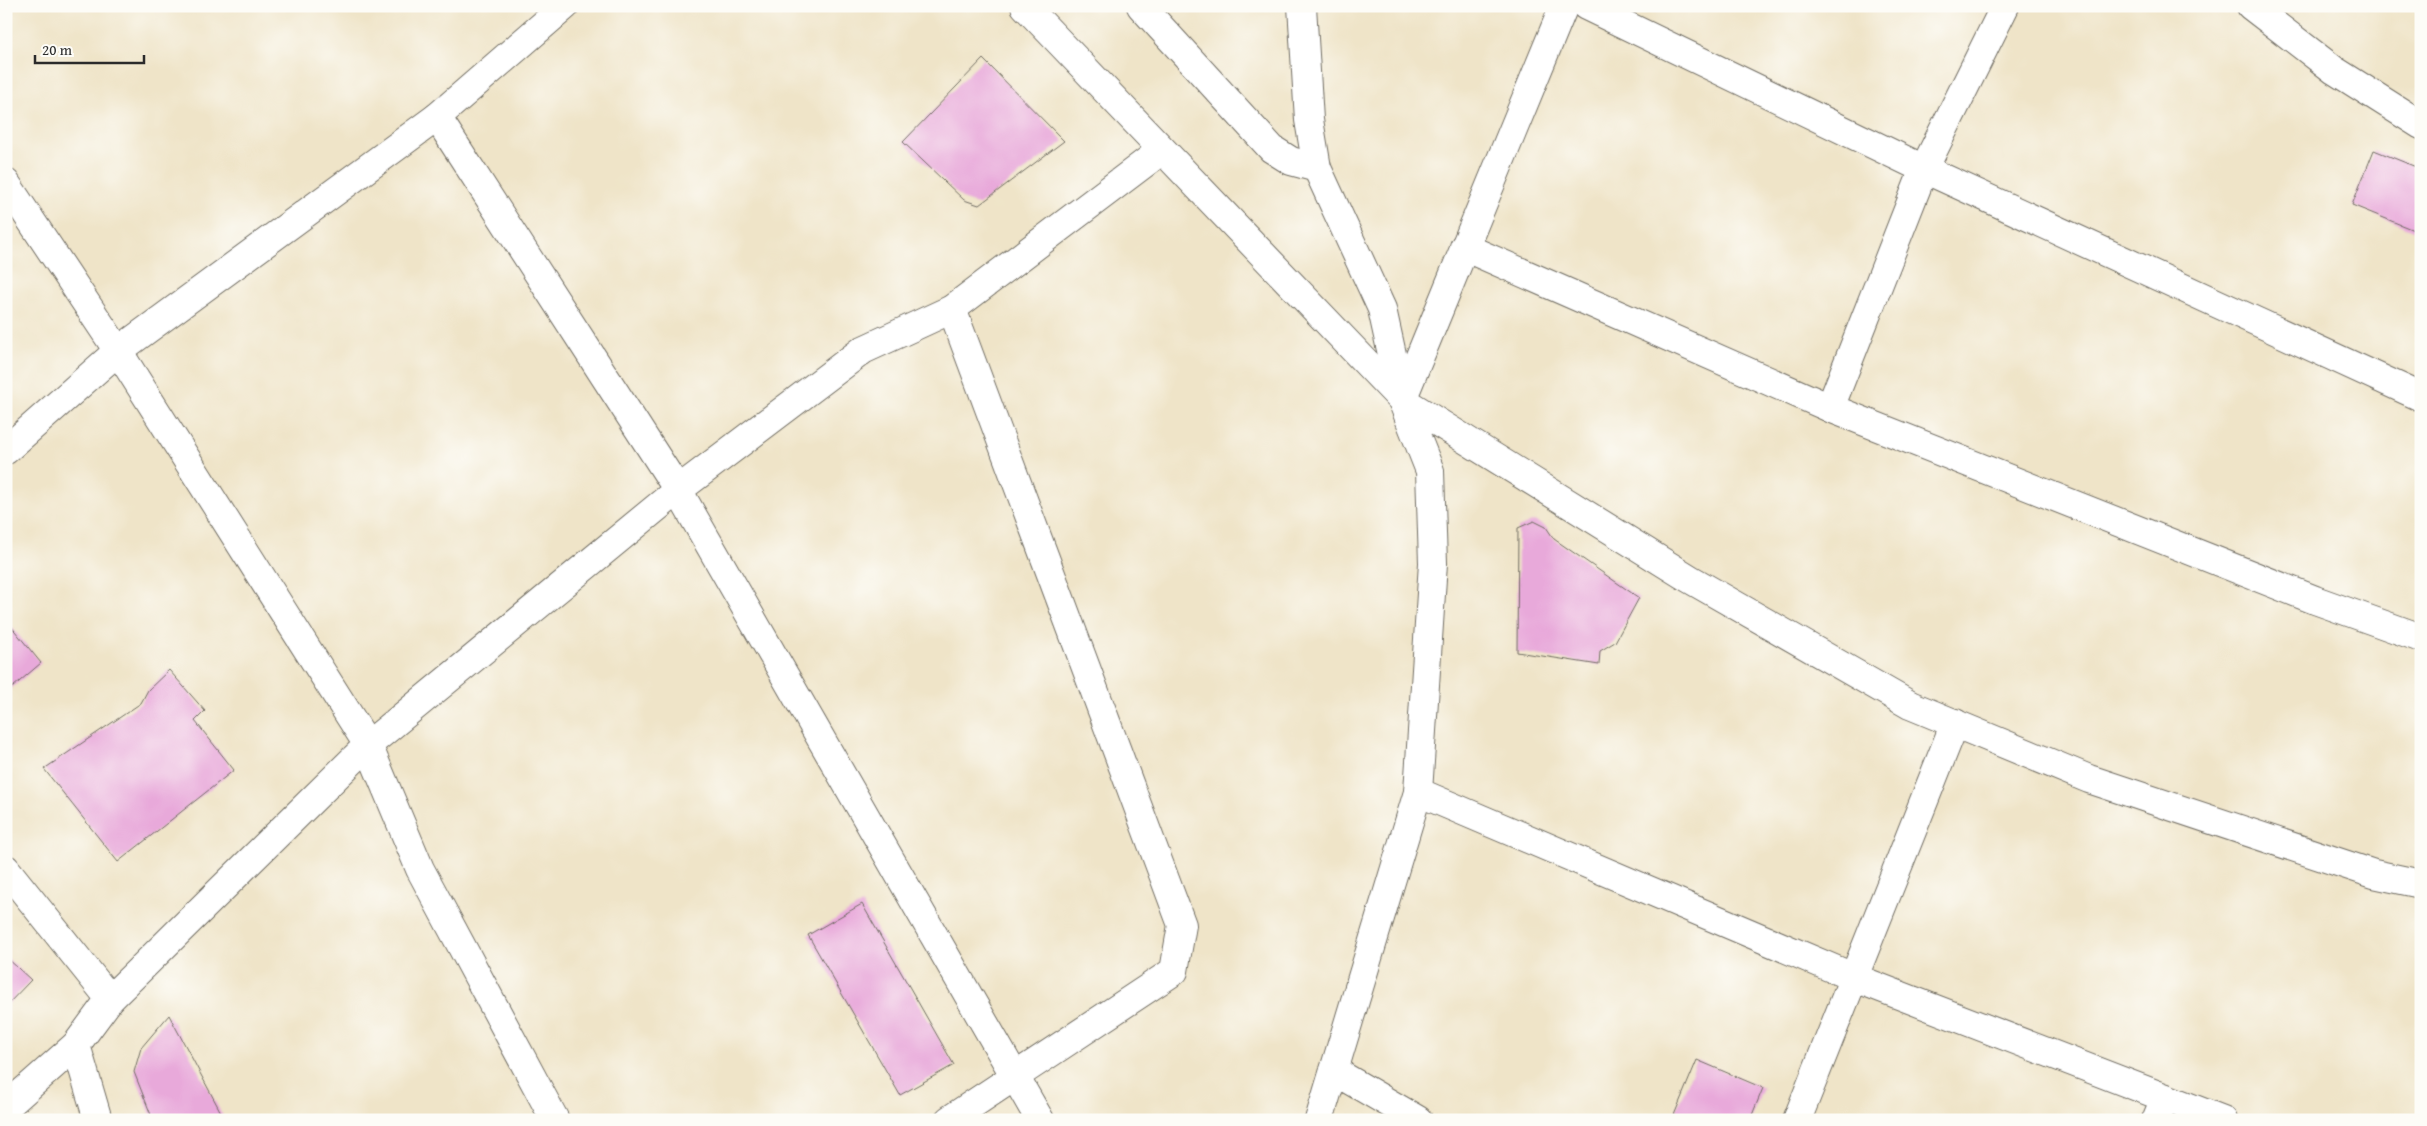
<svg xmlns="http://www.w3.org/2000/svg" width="2427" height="1126" font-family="'Gentium Book Plus',serif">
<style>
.building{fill:#e8a9da}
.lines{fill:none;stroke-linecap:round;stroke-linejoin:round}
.minor-casing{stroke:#706c62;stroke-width:30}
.minor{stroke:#fff;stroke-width:28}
</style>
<rect width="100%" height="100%" fill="#fdfcf7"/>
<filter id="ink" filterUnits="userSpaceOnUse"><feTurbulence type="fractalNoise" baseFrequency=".02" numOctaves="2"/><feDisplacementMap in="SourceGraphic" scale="10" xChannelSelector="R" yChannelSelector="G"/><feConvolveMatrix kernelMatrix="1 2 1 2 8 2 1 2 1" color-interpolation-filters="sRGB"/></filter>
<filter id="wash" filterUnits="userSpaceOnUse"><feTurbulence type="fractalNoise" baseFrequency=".0096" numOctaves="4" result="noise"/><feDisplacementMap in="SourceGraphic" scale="20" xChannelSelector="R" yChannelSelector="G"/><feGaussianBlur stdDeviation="1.12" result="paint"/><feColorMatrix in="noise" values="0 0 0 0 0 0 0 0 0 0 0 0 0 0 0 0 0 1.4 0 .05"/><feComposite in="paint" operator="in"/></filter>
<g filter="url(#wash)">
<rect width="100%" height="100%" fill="#efe4c8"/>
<g id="blocks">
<g class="building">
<path d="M983,59L1064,141L979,205L964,200L903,142Z"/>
<path d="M2374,150L2421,169V233L2352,205Z"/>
<path d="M1534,521L1546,527L1554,539L1639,598L1615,642L1600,651L1599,665L1517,652L1518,528Z"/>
<path d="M6,620L41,663L6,693Z"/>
<path d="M169,670L205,711L195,721L234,770L118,862L44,769L141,703L148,690Z"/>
<path d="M862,904L954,1065L900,1095L808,935Z"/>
<path d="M6,957L31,980L6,1006Z"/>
<path d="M169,1015L225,1120H153L134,1072L141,1048Z"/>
<path d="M1697,1060L1763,1088L1750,1120H1672Z"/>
</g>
</g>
</g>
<g filter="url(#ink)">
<use href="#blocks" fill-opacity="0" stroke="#706c62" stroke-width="1"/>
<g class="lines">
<g class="minor-casing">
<g id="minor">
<path d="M1025,6L1402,400L1430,471L1433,563L1418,792L1319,1120"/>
<path d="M1141,6L1272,149L1291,161L1317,168"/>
<path d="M1302,6L1309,120L1317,168L1382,309L1402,400L1690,579L1910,705L2089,779L2374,874L2421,884"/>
<path d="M1586,6L1924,169L2421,397"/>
<path d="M2251,6L2334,70L2421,125"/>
<path d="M437,117L678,490L1040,1120"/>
<path d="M6,183L118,351L368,745L420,869L555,1120"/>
<path d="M1464,247L1830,408L2315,600L2421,638"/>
<path d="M1402,400L1564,6"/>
<path d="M1830,408L1924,169L2005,6"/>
<path d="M6,450L118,351L437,117L565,6"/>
<path d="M1418,792L1855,978L2223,1120"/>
<path d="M6,869L110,999"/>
<path d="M76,1045L98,1120"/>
<path d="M1334,1071L1418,1120"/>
<path d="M6,1107L76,1045L110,999L368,745L678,490L863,350L952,309L1162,150"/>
<path d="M949,1120L1174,971L1182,925L952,309"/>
<path d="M1797,1120L1955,723"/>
<path d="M2156,1120L2165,1098"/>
</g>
</g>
<use href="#minor" class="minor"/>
</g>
</g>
<rect width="2427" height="1126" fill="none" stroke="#fdfcf7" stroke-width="25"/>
<path d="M35 55v8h109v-8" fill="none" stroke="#2b2b2b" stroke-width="2.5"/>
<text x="42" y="55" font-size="15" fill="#2b2b2b" stroke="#fdfcf7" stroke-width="4" paint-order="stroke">20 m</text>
</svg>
